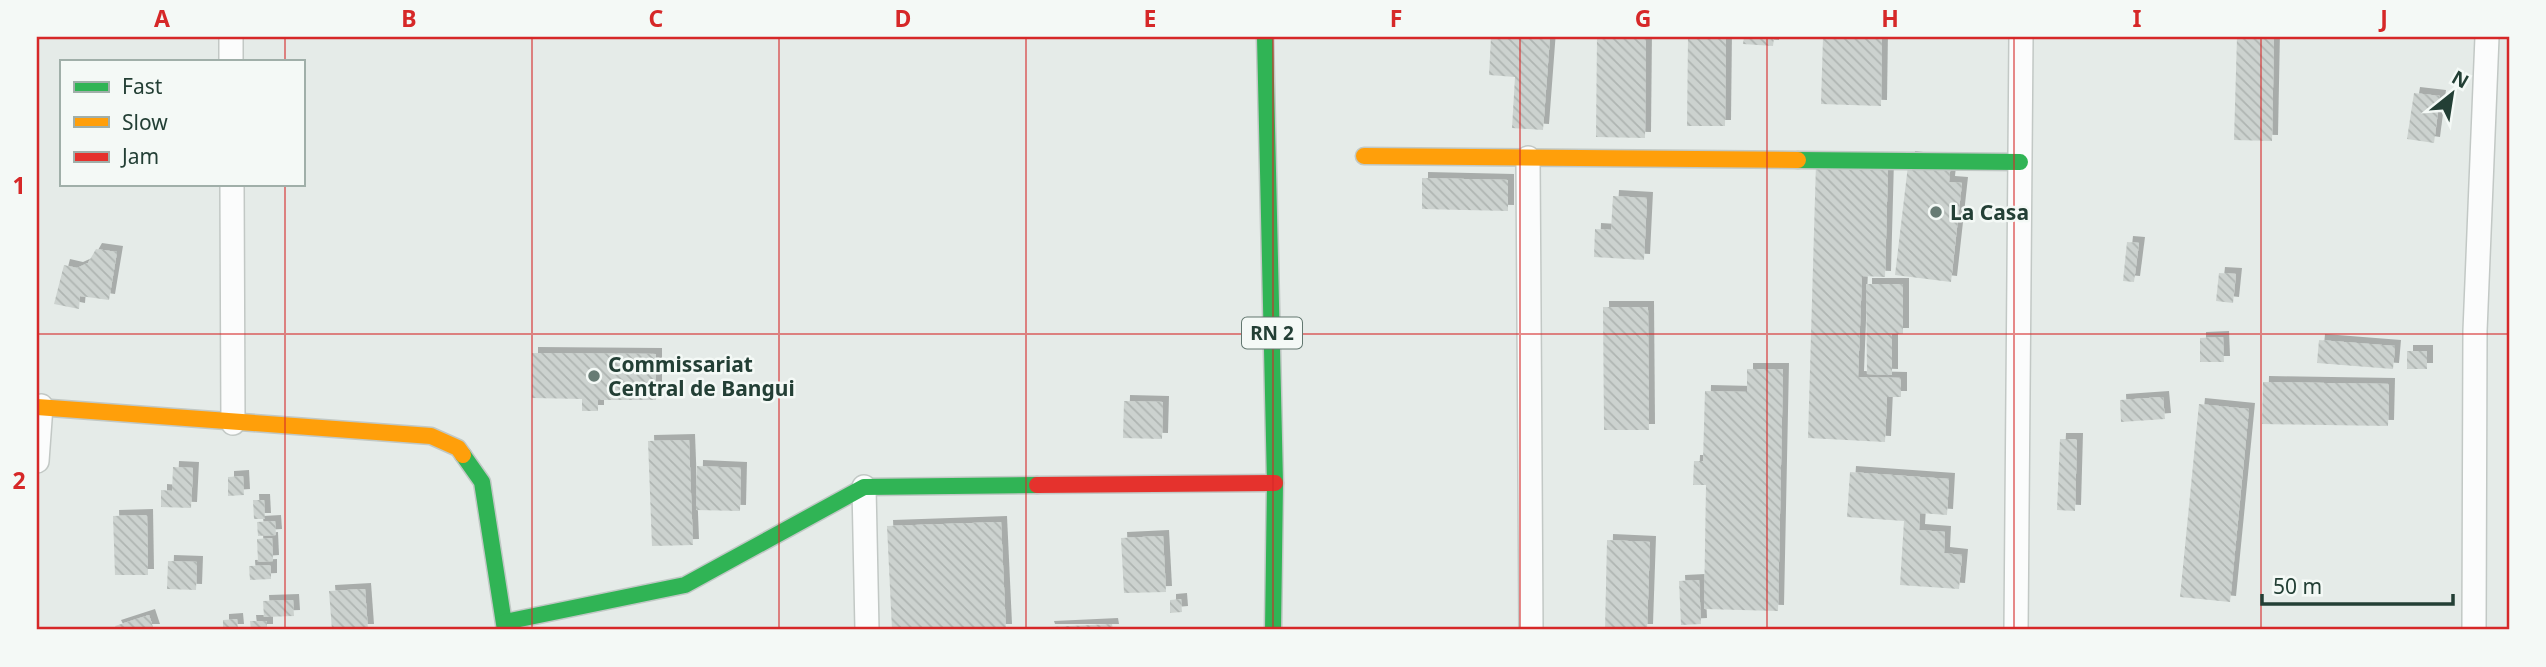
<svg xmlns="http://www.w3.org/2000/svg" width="2546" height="667" font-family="'Noto Sans',sans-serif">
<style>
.building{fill:url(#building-back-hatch);filter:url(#shadow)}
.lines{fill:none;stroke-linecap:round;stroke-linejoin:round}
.street-casing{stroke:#c2c8c5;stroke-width:26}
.fast-casing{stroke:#c1c8c5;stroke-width:19}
.slow-casing{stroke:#c1c8c5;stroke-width:19}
.jam-casing{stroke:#c1c8c5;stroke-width:19}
.street{stroke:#fbfcfc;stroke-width:23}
.fast{stroke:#30b455;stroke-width:16}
.slow{stroke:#ff9f0a;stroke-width:16}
.jam{stroke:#e5322d;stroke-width:16}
.grid{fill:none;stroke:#d62828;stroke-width:2;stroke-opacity:0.55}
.poi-dot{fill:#677b74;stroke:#f4f9f6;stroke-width:2.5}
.labels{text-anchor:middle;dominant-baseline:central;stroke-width:5;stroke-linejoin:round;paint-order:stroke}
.shield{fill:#f4f9f6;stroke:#62776f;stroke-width:2}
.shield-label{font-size:19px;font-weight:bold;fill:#233f35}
.poi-label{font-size:21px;font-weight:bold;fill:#233f35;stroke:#f4f9f6;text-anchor:start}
.neatline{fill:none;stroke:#d62828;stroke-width:2.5}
.grid-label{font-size:23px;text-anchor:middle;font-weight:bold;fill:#d62828}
</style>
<defs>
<pattern id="building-back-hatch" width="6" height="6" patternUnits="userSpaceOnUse" patternTransform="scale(1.75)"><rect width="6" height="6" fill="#ccd2cf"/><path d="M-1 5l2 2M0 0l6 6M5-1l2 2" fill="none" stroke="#afb5b2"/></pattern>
<filter id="shadow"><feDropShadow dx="6" dy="-6" stdDeviation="0" flood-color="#0004"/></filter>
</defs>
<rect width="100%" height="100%" fill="#e5ebe8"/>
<g class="building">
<path d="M1491,37H1550L1543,130L1512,128L1515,77L1489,75Z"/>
<path d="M1597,37H1646L1645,138L1596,137Z"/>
<path d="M1688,37H1726L1725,126H1687Z"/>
<path d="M1744,37H1774L1773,46L1743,44Z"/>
<path d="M1823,37H1882L1881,106L1821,104Z"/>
<path d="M2237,37H2274L2272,141L2234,140Z"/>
<path d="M2414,93L2440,96L2434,143L2407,139Z"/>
<path d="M1909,157L1951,162L1949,182L1962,183L1951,282L1895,275Z"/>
<path d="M1816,163L1888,166L1885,277L1862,276L1858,377L1901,378V397H1887L1885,442L1808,438Z"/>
<path d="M1422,178L1508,180V211L1422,209Z"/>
<path d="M1613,196L1647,198L1644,260L1594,257L1595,229L1611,230Z"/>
<path d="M2127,242L2139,243L2134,282L2123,281Z"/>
<path d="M96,249L117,252L109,300L80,296L79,309L54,304L64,265L77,268L88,263Z"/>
<path d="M2219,273L2236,274L2233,303L2216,301Z"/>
<path d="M1866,284H1903V334H1892V375L1867,374Z"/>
<path d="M1603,307H1648L1649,430H1604Z"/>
<path d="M2223,337L2224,362H2200V338Z"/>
<path d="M2319,340L2395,346L2393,369L2317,363Z"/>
<rect x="2407" y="351" width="20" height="18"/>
<path d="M532,353L656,354V400H598V411H582V399L532,398Z"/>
<path d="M1747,369H1783L1778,611L1704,609L1706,485H1693L1694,461H1703L1705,391L1747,392Z"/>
<path d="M2263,382L2389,384L2388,426L2262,424Z"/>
<path d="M2163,397L2165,419L2121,422L2120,400Z"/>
<path d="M1124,401L1163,402L1162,439L1123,438Z"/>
<path d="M2199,404L2249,409L2230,602L2180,597Z"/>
<path d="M2060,439H2077L2075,511L2057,510Z"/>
<path d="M689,440L693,545L652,546L648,441Z"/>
<path d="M697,466L741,468L740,511L696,510Z"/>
<path d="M173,467L193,468L191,508L161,507V490L172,491Z"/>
<path d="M1850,472L1949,479L1947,515L1920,513L1919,530L1945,532L1944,553L1962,555L1959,589L1900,585L1904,521L1847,517Z"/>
<path d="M243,476L244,495L228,496V477Z"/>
<path d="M253,500H264L265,519H254Z"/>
<path d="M147,515L148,575H115L113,516Z"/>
<path d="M275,521L276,535L258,536L257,522Z"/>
<path d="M1001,522L1006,630H892L887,526Z"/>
<path d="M1163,536L1166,592L1124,593L1121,538Z"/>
<path d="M272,538L273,561L258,562L257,539Z"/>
<path d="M1607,540L1650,542L1647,630H1605Z"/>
<path d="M168,561L197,562L196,590L167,589Z"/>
<path d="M271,565V579L250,580L249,566Z"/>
<path d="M1699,580L1701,624L1681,625L1679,581Z"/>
<path d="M365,589L368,630H332L329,591Z"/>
<path d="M1181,599L1182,612L1170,613V600Z"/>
<path d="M293,600L294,616L264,617L263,601Z"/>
<path d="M149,615L154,630H117L115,626Z"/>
<path d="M237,619L238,630H223V620Z"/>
<path d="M250,621H267V630H251Z"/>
<path d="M1112,624L1113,630H1049L1048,627Z"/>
</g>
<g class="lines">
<g class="street-casing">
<g id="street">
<path d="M231,37V61"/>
<path d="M1528,158L1531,630"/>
<path d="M232,184L233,423"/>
<path d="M37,461L41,406"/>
<path d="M864,487L867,630"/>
<path d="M2016,630L2021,37"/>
<path d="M2474,630L2475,331L2487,37"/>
</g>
</g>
<g class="fast-casing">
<g id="fast">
<path d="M1265,37L1275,483L1273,630"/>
<path d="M1798,160L2020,162"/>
<path d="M463,455L482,482L505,630"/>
<path d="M505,622L685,585L864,487L1037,485"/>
</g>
</g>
<g class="slow-casing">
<g id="slow">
<path d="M1364,156L1798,160"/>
<path d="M37,407L431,436L458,448L463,455"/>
</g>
</g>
<g class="jam-casing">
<path id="jam" d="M1037,485L1275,483"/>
</g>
<use href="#street" class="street"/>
<use href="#fast" class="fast"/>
<use href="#slow" class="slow"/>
<use href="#jam" class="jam"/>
</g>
<path class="grid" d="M285,37V61M532,37V630M779,37V630M1026,37V630M1273,37V630M1520,37V630M1767,37V630M2014,37V630M2261,37V630M285,184V630M37,334H2509"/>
<g class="poi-dot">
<circle cx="1936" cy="212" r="7"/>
<circle cx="594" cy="376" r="7"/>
</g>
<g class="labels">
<rect class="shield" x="1242" y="317.5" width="60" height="31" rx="5"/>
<g class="shield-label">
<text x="1272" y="333">RN 2</text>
</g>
<g class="poi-label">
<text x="1950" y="212">La Casa</text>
<text x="608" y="364">Commissariat<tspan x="608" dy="24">Central de Bangui</tspan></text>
</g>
</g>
<rect width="2546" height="667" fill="none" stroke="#f4f9f6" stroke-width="77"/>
<rect x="60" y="60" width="245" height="126" fill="#f4f9f6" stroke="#a0afa9" stroke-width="2"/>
<rect x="74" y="82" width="35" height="10" fill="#30b455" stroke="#a0afa9" stroke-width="2"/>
<text x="122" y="94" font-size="21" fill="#233f35">Fast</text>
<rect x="74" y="117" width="35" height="10" fill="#ff9f0a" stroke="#a0afa9" stroke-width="2"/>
<text x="122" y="130" font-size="21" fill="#233f35">Slow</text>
<rect x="74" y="152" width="35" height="10" fill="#e5322d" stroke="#a0afa9" stroke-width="2"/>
<text x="122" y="164" font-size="21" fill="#233f35">Jam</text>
<g transform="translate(2452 94) rotate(30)" stroke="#f4f9f6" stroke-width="5" paint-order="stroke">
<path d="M0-5L12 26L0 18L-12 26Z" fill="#233f35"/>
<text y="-10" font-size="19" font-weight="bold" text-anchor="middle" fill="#233f35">N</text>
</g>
<path d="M2262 594v10h191v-10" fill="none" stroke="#233f35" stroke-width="3.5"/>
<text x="2273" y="594" font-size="21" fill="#233f35" stroke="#f4f9f6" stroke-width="5" paint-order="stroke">50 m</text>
<rect x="38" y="38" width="2470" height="590" class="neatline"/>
<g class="grid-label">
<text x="162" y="27">A</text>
<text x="409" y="27">B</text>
<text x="656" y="27">C</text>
<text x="903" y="27">D</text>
<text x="1150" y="27">E</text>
<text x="1396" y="27">F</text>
<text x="1643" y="27">G</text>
<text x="1890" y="27">H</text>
<text x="2137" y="27">I</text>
<text x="2384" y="27">J</text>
<text x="19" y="194">1</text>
<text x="19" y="489">2</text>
</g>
</svg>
